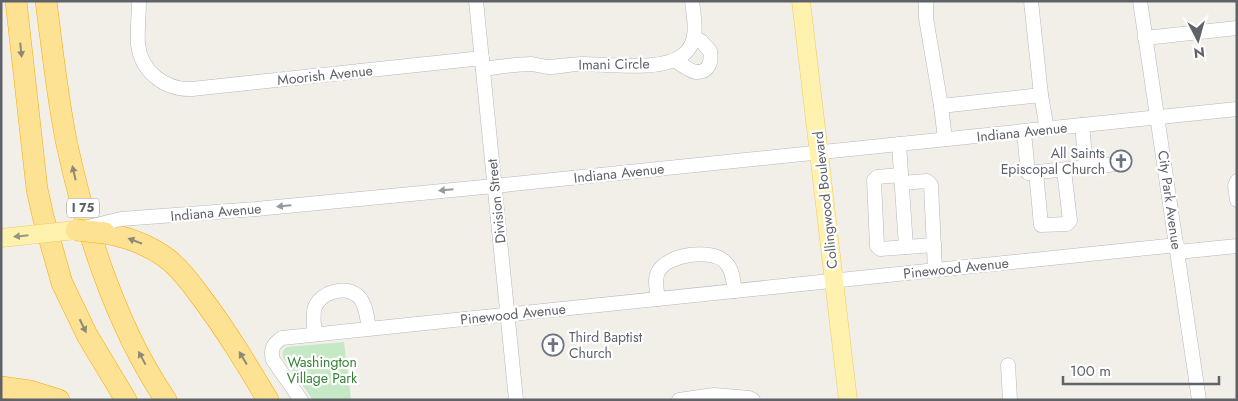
<svg xmlns="http://www.w3.org/2000/svg" width="1238" height="401" font-family="Jost,sans-serif">
<style>
.green{fill:#c5e8c5}
.lines{fill:none;stroke-linecap:round;stroke-linejoin:round}
.minor-casing{stroke:#b5b8bc;stroke-width:15}
.major-casing{stroke:#f2c960;stroke-width:19}
.highway-casing{stroke:#f9ab00;stroke-width:22}
.minor{stroke:#fff;stroke-width:14}
.major{stroke:#fff2af;stroke-width:18}
.highway{stroke:#fde293;stroke-width:21}
.minor-bridge-casing{stroke:#b5b8bc;stroke-width:15;stroke-linecap:butt}
.major-bridge-casing{stroke:#f2c960;stroke-width:19;stroke-linecap:butt}
.highway-bridge-casing{stroke:#f9ab00;stroke-width:22;stroke-linecap:butt}
.minor-bridge{stroke:#fff;stroke-width:14}
.major-bridge{stroke:#fff2af;stroke-width:18}
.highway-bridge{stroke:#fde293;stroke-width:21}
.oneway{fill:#8e8975}
.oneway2{fill:#979a9d}
.oneway3{fill:#979581}
.labels{text-anchor:middle;dominant-baseline:central;stroke-width:4.5;stroke-linejoin:round;paint-order:stroke}
.shield{fill:#fff;stroke:#8f9295;stroke-width:1}
.shield-label{font-size:12px;font-weight:bold;fill:#5f6368}
.street-label{font-size:14px;fill:#5f6368;stroke:#fff}
.worship-label{font-size:14px;fill:#5b616d;stroke:#fff;text-anchor:end}
.park-label{font-size:14px;fill:#348238;stroke:#fff}
</style>
<rect width="100%" height="100%" fill="#f1efe8"/>
<path class="green" d="M344,342L351,400H313L284,359C282,354 282,350 287,347Z"/>
<g class="lines">
<g class="minor-casing">
<g id="minor">
<path d="M139,1C139,15 137,30 138,44C141,72 165,90 192,89L482,58"/>
<path d="M476,1L516,400"/>
<path d="M926,1V18L941,106"/>
<path d="M1031,1L1041,95"/>
<path d="M1140,1L1199,400"/>
<path d="M1145,38L1237,28"/>
<path d="M674,60C680,63 689,71 696,72C709,73 712,61 710,51L701,41L694,37"/>
<path d="M483,69C499,67 516,64 532,64C537,65 542,66 548,67C559,67 570,64 582,64C608,64 662,72 683,55C700,42 694,19 692,1"/>
<path d="M1082,125L1086,167"/>
<path d="M1024,132L1028,173L1117,164"/>
<path d="M945,139L941,106L1041,95L1047,129"/>
<path d="M899,144L906,247"/>
<path d="M1036,172L1041,225L1067,224L1070,221L1064,170"/>
<path d="M901,175L877,177L874,180L877,246L880,249L934,245"/>
<path d="M1237,181L1235,186L1237,200"/>
<path d="M902,183L927,181L931,185L935,270"/>
<path d="M121,219L256,209L494,186L1237,109"/>
<path d="M1178,252L1237,246"/>
<path d="M658,299C657,290 654,280 658,272C667,254 712,248 725,262C733,269 733,281 735,291"/>
<path d="M315,334C314,325 312,316 315,307C321,292 345,285 358,296C366,303 367,318 369,328"/>
<path d="M1008,365L1010,400"/>
<path d="M301,400L273,360C270,349 273,344 282,338L1177,245"/>
<path d="M679,400L714,395L749,398L753,400"/>
</g>
</g>
<g class="major-casing">
<path id="major" d="M801,1L848,400"/>
</g>
<g class="highway-casing">
<g id="highway">
<path d="M16,1L37,189L43,216L62,283L87,335L126,400"/>
<path d="M46,1C52,47 57,94 66,140C84,226 116,327 166,400"/>
<path d="M105,233C126,237 147,244 165,257C179,267 191,283 201,297C226,330 247,365 268,400"/>
<path d="M1,387L30,391L59,400"/>
</g>
</g>
<use href="#minor" class="minor"/>
<use href="#major" class="major"/>
<use href="#highway" class="highway"/>
<g class="minor-bridge-casing">
<path id="minor-bridge" d="M88,227L121,219"/>
</g>
<g class="major-bridge-casing">
<path id="major-bridge" d="M1,238L76,230"/>
</g>
<g class="highway-bridge-casing">
<path id="highway-bridge" d="M76,230L105,233"/>
</g>
<use href="#minor-bridge" class="minor-bridge"/>
<use href="#major-bridge" class="major-bridge"/>
<use href="#highway-bridge" class="highway-bridge"/>
</g>
<defs><path id="oneway-solid" d="M-6-.8H1V-3.2L6.5 0L1 3.2V.8H-6Z" transform="scale(1.25)"/></defs>
<g class="oneway">
<use href="#oneway-solid" transform="translate(21 50) rotate(84)"/>
<use href="#oneway-solid" transform="translate(74 173) rotate(-103)"/>
<use href="#oneway-solid" transform="translate(135 241) rotate(-159)"/>
<use href="#oneway-solid" transform="translate(83 326) rotate(64)"/>
<use href="#oneway-solid" transform="translate(142 358) rotate(-118)"/>
<use href="#oneway-solid" transform="translate(243 358) rotate(-121)"/>
</g>
<g class="oneway2">
<use href="#oneway-solid" transform="translate(446 190) rotate(175)"/>
<use href="#oneway-solid" transform="translate(284 206) rotate(175)"/>
</g>
<use class="oneway3" href="#oneway-solid" transform="translate(21 236) rotate(174)"/>
<defs>
<g id="church-ring" transform="scale(1.125)"><circle r="9.5" fill="#fff" stroke="#6b7280" stroke-width="1.5"/><path d="M-1.2-6h2.4v3.5h3.3v2.4h-3.3V6h-2.4V-.1h-3.3v-2.4h3.3Z" fill="#6b7280"/></g>
</defs>
<g fill-rule="evenodd">
<use href="#church-ring" x="1121" y="161"/>
<use href="#church-ring" x="553" y="345"/>
</g>
<g class="labels">
<rect class="shield" x="67" y="198.5" width="32" height="19" rx="4"/>
<g class="shield-label">
<text x="83" y="208">I 75</text>
</g>
<g class="street-label">
<text transform="translate(614 64) rotate(-1)">Imani Circle</text>
<text transform="translate(325 75) rotate(-6)">Moorish Avenue</text>
<text transform="translate(1022 132) rotate(-6)">Indiana Avenue</text>
<text transform="translate(619 173) rotate(-6)">Indiana Avenue</text>
<text transform="translate(825 200) rotate(-96)">Collingwood Boulevard</text>
<text transform="translate(1170 200) rotate(82)">City Park Avenue</text>
<text transform="translate(496 201) rotate(-96)">Division Street</text>
<text transform="translate(216 212) rotate(-5)">Indiana Avenue</text>
<text transform="translate(956 268) rotate(-6)">Pinewood Avenue</text>
<text transform="translate(513 314) rotate(-6)">Pinewood Avenue</text>
</g>
<g class="worship-label">
<text x="1105" y="153">All Saints<tspan x="1105" dy="16">Episcopal Church</tspan></text>
<text x="569" y="337" text-anchor="start">Third Baptist<tspan x="569" dy="16">Church</tspan></text>
</g>
<g class="park-label">
<text x="322" y="362">Washington<tspan x="322" dy="16">Village Park</tspan></text>
</g>
</g>
<rect width="1238" height="401" fill="none" stroke="#5f6368" stroke-width="5"/>
<g transform="translate(1198 40) rotate(174)" stroke="#ffffff" stroke-width="4" paint-order="stroke">
<path d="M0-4L9 19L0 12L-9 19Z" fill="#5f6368"/>
<text y="-8" font-size="14" font-weight="bold" text-anchor="middle" fill="#5f6368">N</text>
</g>
<path d="M1063 376v8h156v-8" fill="none" stroke="#5f6368" stroke-width="2.5"/>
<text x="1070" y="376" font-size="15" fill="#5f6368" stroke="#ffffff" stroke-width="4" paint-order="stroke">100 m</text>
</svg>
